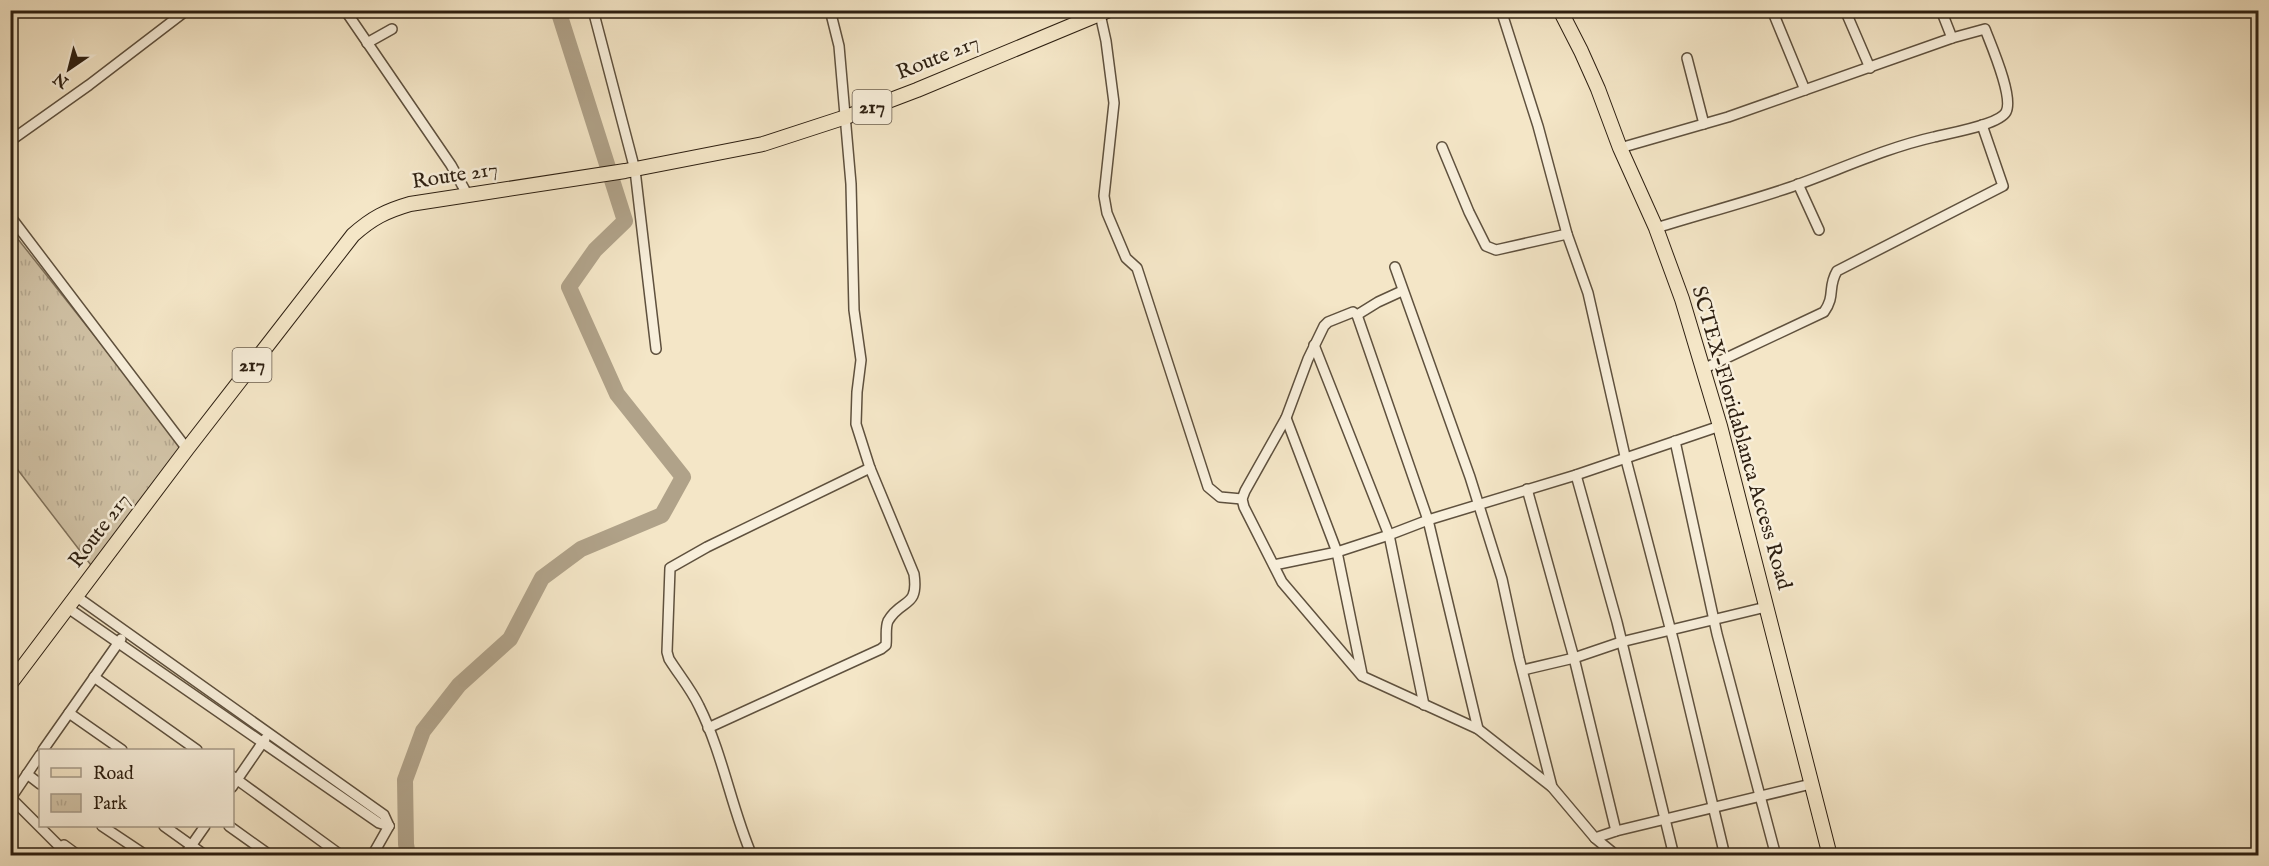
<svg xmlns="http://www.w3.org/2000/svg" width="2269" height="866" font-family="'IM FELL English',serif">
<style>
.park{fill:url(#park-tufts);stroke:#80725c;stroke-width:1.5}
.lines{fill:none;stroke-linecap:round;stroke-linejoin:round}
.river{stroke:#b0a289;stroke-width:16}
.minor-casing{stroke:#5f513e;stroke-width:12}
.primary-casing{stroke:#2d1f11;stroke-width:16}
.minor{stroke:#f8efdb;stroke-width:9}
.primary{stroke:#f4e6c7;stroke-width:14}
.labels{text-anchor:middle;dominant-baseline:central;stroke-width:5;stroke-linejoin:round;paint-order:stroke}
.shield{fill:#f8efdb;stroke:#6a5d4e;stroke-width:1.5}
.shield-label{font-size:20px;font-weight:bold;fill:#2d1f11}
.street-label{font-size:21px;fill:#2d1f11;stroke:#f8efdb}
</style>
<defs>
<pattern id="park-tufts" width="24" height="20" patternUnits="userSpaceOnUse" patternTransform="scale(1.5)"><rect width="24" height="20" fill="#d2c4a8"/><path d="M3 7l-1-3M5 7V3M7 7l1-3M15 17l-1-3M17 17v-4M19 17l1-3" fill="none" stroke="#b5a890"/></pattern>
</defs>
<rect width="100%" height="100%" fill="#f4e6c7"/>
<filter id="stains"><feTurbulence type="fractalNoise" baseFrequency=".00333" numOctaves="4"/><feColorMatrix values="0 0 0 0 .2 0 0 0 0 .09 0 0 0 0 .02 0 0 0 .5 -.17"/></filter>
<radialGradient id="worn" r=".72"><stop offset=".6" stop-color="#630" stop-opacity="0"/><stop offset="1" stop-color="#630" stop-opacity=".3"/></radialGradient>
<path class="park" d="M10,229L184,449L94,569L11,461Z"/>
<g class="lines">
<path class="river" d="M408,856L406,844L405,780L423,731L459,685L510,639L542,578L581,549L662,515L683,477L617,394L569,287L595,250L625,221L558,10"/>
<g class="minor-casing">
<g id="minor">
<path d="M345,10L451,165L467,194"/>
<path d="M593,10L635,170L656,349"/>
<path d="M1501,10L1538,126L1567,234L1588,293L1625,456L1674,643L1725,856"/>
<path d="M1772,10L1805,90"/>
<path d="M1845,10L1870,68"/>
<path d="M1941,10L1952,38"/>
<path d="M1100,14L1106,41L1114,103L1104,196L1107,213L1126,258L1137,268L1208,487L1220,497L1242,499"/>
<path d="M367,43L392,29"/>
<path d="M1687,58L1704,124"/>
<path d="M10,141L89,85L187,10"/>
<path d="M1442,147L1469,212L1486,246L1496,250L1567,234"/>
<path d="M1620,148L1728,117L1952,38L1985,29C1991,45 2014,97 2006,112C1999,125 1949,133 1934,137C1885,148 1839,170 1791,187C1747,202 1701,214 1656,228"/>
<path d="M1798,184L1819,230"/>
<path d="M10,216L187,449"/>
<path d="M1395,267L1470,477L1502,579L1519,658L1552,787L1595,838L1617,856"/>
<path d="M1402,291L1378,302L1357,315L1353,312L1328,322L1324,326L1308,359L1286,418L1245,491L1242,499L1244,507L1282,582L1362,676L1478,729L1552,787"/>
<path d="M1357,315L1428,520L1478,729"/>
<path d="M1314,345L1389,535L1424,705"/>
<path d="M1703,369L1824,312C1836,295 1827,288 1837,271L2003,186L1982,125"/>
<path d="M1286,418L1337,552L1362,674"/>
<path d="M1675,441L1717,634L1776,856"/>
<path d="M1576,475L1617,622L1674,856"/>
<path d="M1527,489L1574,658L1616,831"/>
<path d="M1274,565L1337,552L1389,535L1428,520L1576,475L1720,426"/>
<path d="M77,597L384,815L389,826"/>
<path d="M68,608L379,823L389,826"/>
<path d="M1523,670L1574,658L1621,642L1766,607"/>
<path d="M94,677L197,750"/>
<path d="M69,713L122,750"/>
<path d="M708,728L881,649L886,645C887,637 885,628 888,621C901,598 919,609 914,574L870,468L856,424L857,392L861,360L854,310L851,184L839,46L830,10"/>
<path d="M43,750L121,639"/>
<path d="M40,755L11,798L69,856"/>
<path d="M27,774L40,784"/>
<path d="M232,776L342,856"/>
<path d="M232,787L265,739"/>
<path d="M102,826L147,856"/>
<path d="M164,826L206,856"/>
<path d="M229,826L271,856"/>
<path d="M1595,838L1616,831L1811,784"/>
<path d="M64,845L79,856"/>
<path d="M184,856L205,826"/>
<path d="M372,856L389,826"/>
<path d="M752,856C731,807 723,754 699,706C691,689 679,675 669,659L667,652L670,568L707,547L870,468"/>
</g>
</g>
<g class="primary-casing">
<g id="primary">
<path d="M1560,10L1581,51L1598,89L1620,148L1656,228L1682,299L1720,426L1830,856"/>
<path d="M10,684L187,449L353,235C372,218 386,211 410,204L625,171L763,144L846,117L917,90L1109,10"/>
</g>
</g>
<use href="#minor" class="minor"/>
<use href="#primary" class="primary"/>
</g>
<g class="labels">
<g class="shield">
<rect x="852.5" y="90" width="39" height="34" rx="4.5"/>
<rect x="232.5" y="348" width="39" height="34" rx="4.5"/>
</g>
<g class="shield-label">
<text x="872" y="107">217</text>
<text x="252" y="365">217</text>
</g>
<g class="street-label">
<text transform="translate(938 58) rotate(-22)">Route 217</text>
<text transform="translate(455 176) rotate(-9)">Route 217</text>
<text transform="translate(1741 438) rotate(74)">SCTEX-Floridablanca Access Road</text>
<text transform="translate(100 531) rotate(-53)">Route 217</text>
</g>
</g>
<rect width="2269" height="866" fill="none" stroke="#f4e6c7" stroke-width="36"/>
<rect x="12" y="12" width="2245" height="842" fill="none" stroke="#2d1f11" stroke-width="3"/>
<rect x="18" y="18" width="2233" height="830" fill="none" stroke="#2d1f11" stroke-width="1.5"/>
<rect x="39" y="749" width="195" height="78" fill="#f8efdb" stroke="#a79c8a" stroke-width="1.5"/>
<rect x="51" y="768" width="30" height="9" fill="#f4e6c7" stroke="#a79c8a" stroke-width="1.5"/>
<text x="93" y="779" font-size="18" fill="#2d1f11">Road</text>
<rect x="51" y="794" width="30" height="18" fill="url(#park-tufts)" stroke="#a79c8a" stroke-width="1.5"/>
<text x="93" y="809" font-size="18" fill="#2d1f11">Park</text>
<g transform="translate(69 69) rotate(215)" stroke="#f8efdb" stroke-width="4.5" paint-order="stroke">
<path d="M0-4.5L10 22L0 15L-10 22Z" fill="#2d1f11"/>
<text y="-9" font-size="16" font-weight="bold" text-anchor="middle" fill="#2d1f11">N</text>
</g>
<rect width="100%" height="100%" filter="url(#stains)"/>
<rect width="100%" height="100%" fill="url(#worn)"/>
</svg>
